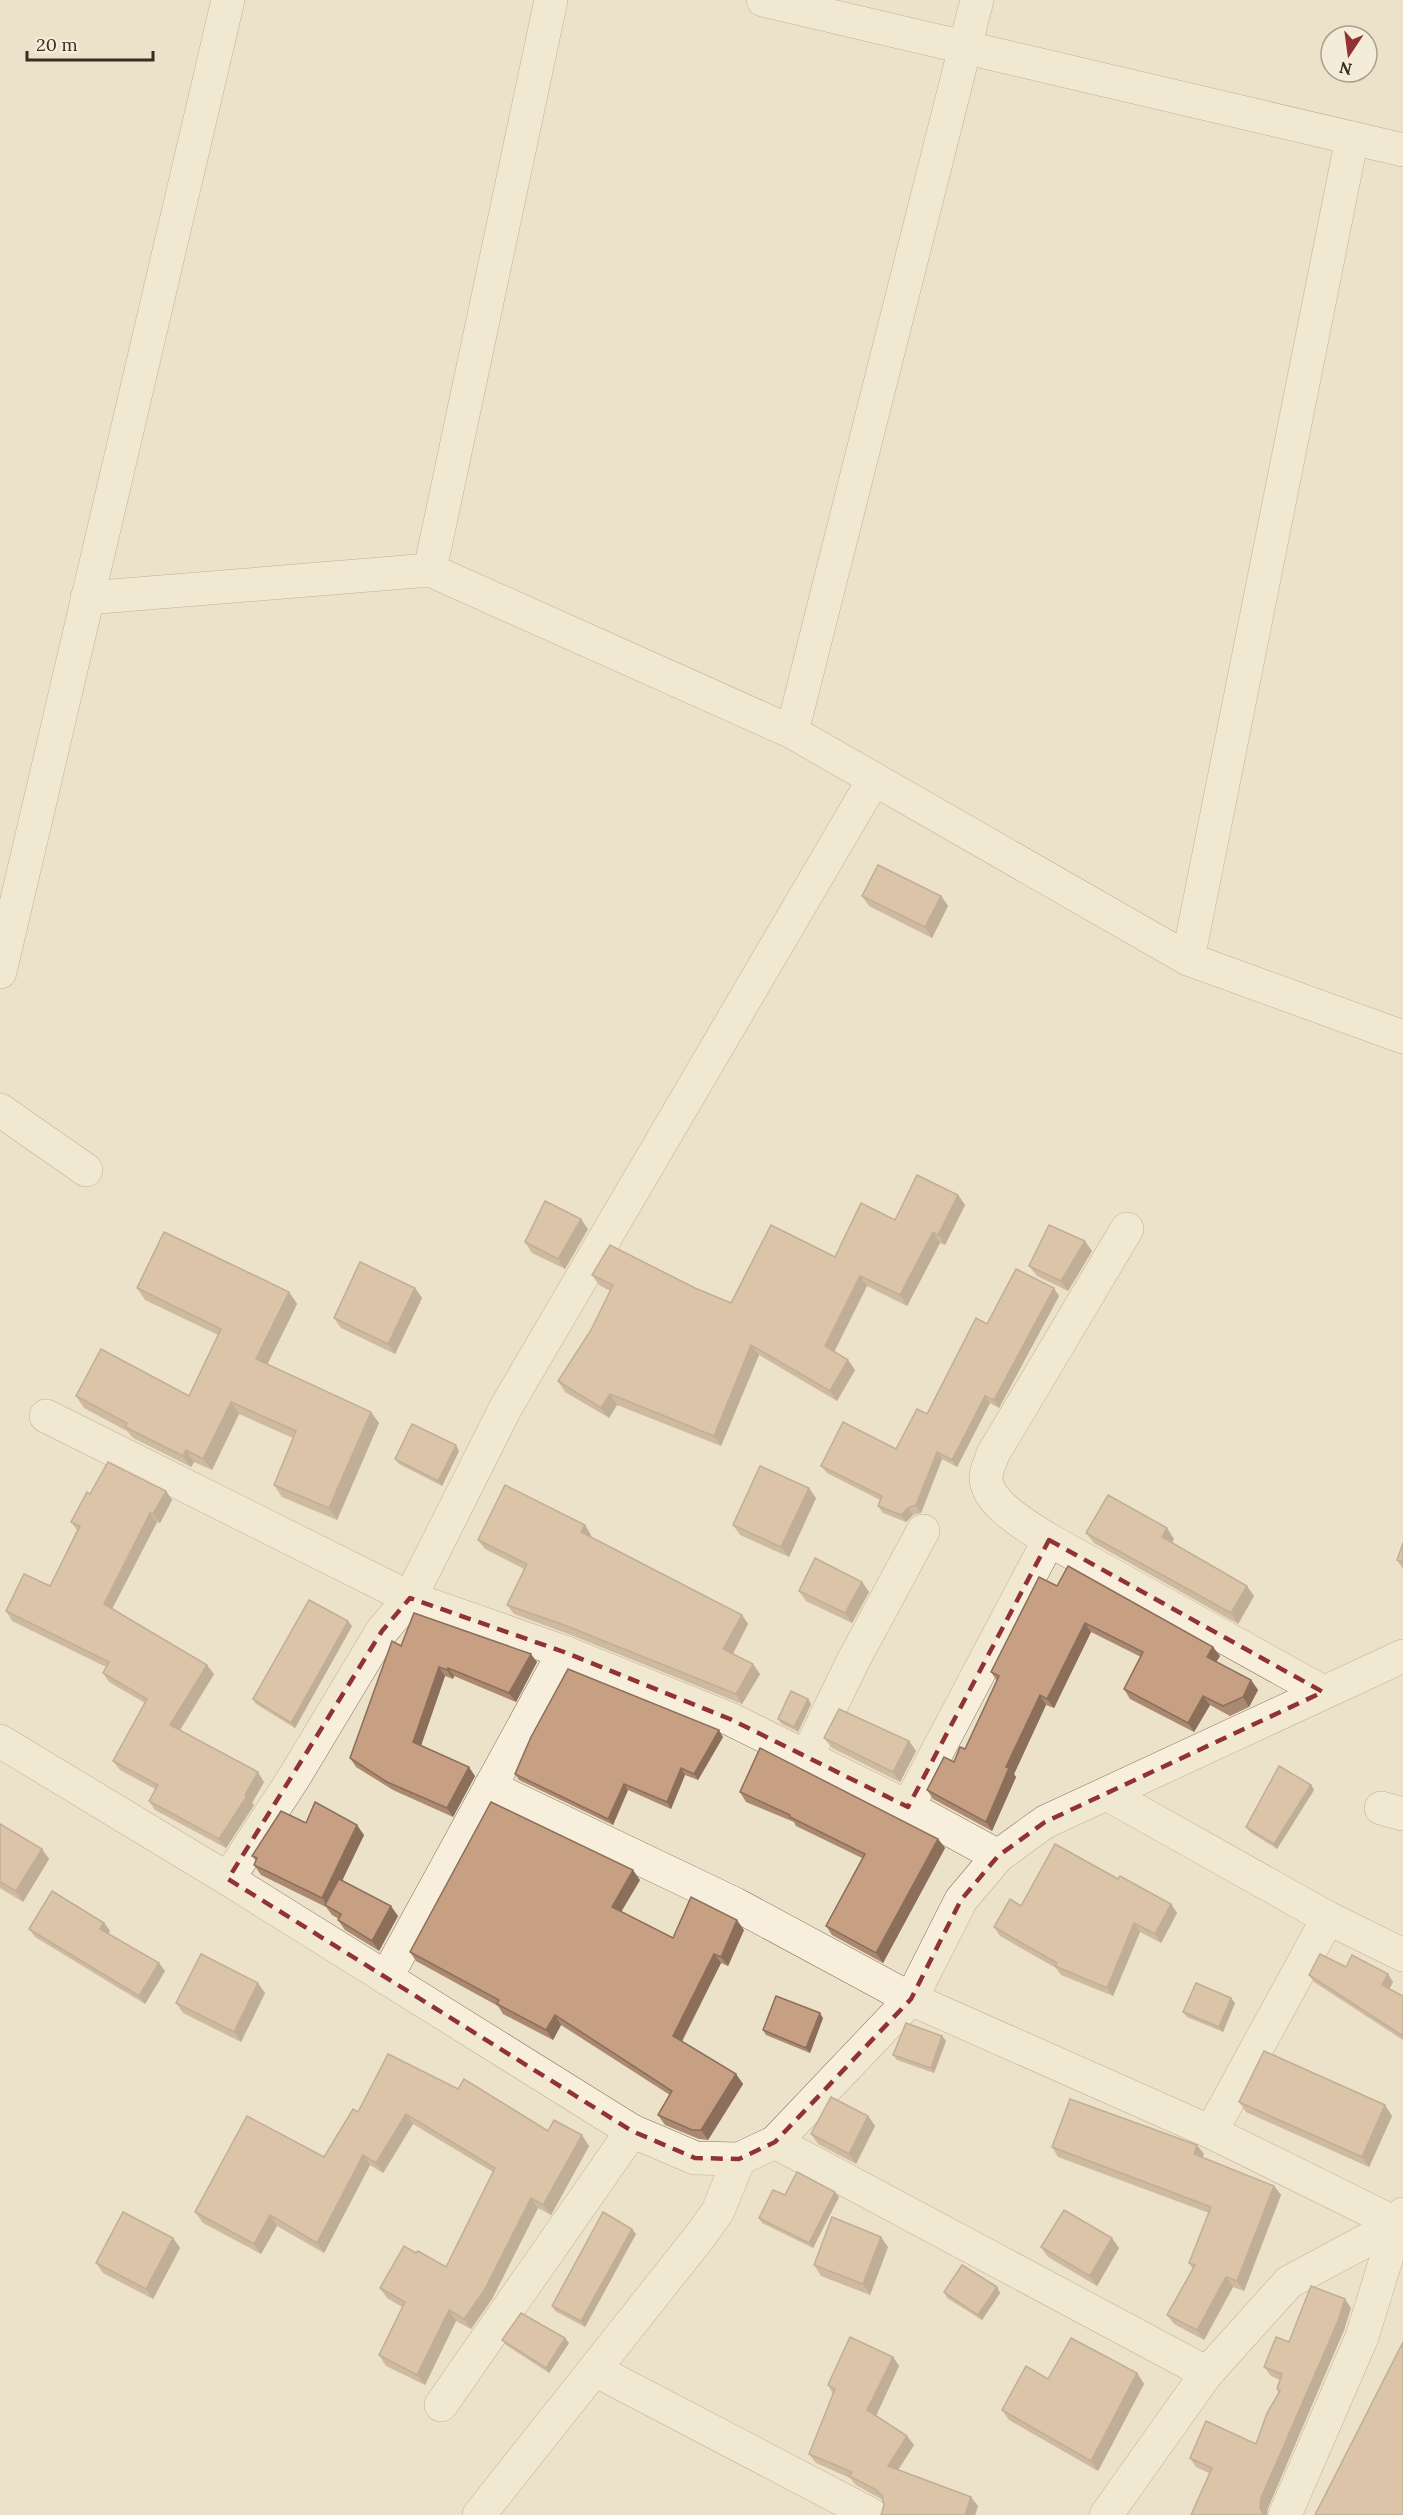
<svg xmlns="http://www.w3.org/2000/svg" width="1403" height="2515" font-family="Lora,serif">
<style>
.lines{fill:none;stroke-linecap:round;stroke-linejoin:round}
.minor-casing{stroke:#87745f;stroke-width:34}
.minor{stroke:#f7efdc;stroke-width:33}
.wall{fill:#ab8970}
.shaded-wall{fill:#8b6f5b}
.building{fill:#c79f82;stroke:#8b6f5b;stroke-width:1.5}
.marked{fill:none;stroke:#913334;stroke-width:4.5;stroke-dasharray:12 8;stroke-linejoin:round}
</style>
<rect width="100%" height="100%" fill="#ece1c9"/>
<g class="lines">
<g class="minor-casing">
<g id="minor">
<path d="M763,0L1403,150"/>
<path d="M430,570L551,0"/>
<path d="M87,598L430,570L792,732L1188,959L1403,1037"/>
<path d="M792,732L977,0"/>
<path d="M1188,959L1352,138"/>
<path d="M0,972L228,0"/>
<path d="M0,1110L86,1170"/>
<path d="M1127,1229L993,1454C991,1461 986,1470 986,1477C986,1504 1029,1527 1049,1540L1323,1692"/>
<path d="M46,1416L410,1598L564,1652L730,1719L908,1807L998,1856"/>
<path d="M0,1741L228,1879L632,2131L695,2158L739,2159L775,2142L911,1999L961,1900L998,1856L1045,1822L1403,1656"/>
<path d="M807,1756L853,1661L923,1531"/>
<path d="M490,1787L735,1904L911,1999L1211,2132L1397,2224L1403,2214"/>
<path d="M1107,1794L1328,1918L1403,1955"/>
<path d="M908,1807L1049,1540"/>
<path d="M1381,1808L1403,1814"/>
<path d="M228,1879L295,1776L382,1631L410,1598L506,1407L874,779"/>
<path d="M386,1978L564,1652"/>
<path d="M1211,2132L1328,1918"/>
<path d="M775,2142L1207,2373"/>
<path d="M595,2370L872,2515"/>
<path d="M441,2405L632,2131"/>
<path d="M479,2515L701,2235L718,2211L739,2159"/>
<path d="M1106,2515L1207,2373L1289,2282L1397,2224"/>
<path d="M1285,2515L1362,2337L1397,2224L1403,2228"/>
</g>
</g>
<use href="#minor" class="minor"/>
</g>
<g class="wall">
<path d="M862,896H941L948,906L932,938L869,906Z"/>
<path d="M958,1195L965,1205L945,1245L940,1243L907,1306L867,1286L834,1352L848,1360L855,1370L837,1401L759,1355L721,1446L617,1405L609,1418L565,1392L558,1381L591,1330L610,1291L599,1285L592,1275L695,1288L731,1303L835,1257L895,1220Z"/>
<path d="M588,1229L565,1269L532,1253L525,1242Z"/>
<path d="M1092,1251L1068,1291L1037,1276L1029,1266Z"/>
<path d="M137,1288L289,1292L297,1304L267,1365L379,1423L337,1520L282,1497L274,1485L293,1438L239,1414L212,1470L194,1462L191,1467L133,1438L127,1431L84,1408L76,1396H189L218,1335L145,1300Z"/>
<path d="M415,1288L422,1298L395,1354L341,1328L334,1318Z"/>
<path d="M1059,1296L999,1408L990,1403L957,1467L942,1459L921,1513L913,1515L906,1522L883,1513L878,1506L880,1500L827,1473L821,1466L896,1449L927,1414L987,1324Z"/>
<path d="M459,1451L442,1486L399,1464L395,1459Z"/>
<path d="M166,1491L172,1500L160,1523L157,1522L112,1609L214,1674L180,1730L264,1782L252,1803L254,1805L226,1848L155,1810L149,1801L155,1789L120,1770L113,1761L145,1703L109,1682L103,1673L106,1667L12,1621L6,1611L50,1586L77,1530L71,1522L90,1494Z"/>
<path d="M816,1498L789,1557L740,1535L733,1525Z"/>
<path d="M1086,1533L1174,1539L1172,1543L1254,1596L1238,1624L1094,1543Z"/>
<path d="M591,1535L590,1536L742,1615L748,1624L733,1654L760,1674L742,1704L571,1635L514,1614L507,1605L524,1569L485,1549L478,1540Z"/>
<path d="M1403,1543V1569L1397,1560Z"/>
<path d="M862,1582L869,1592L852,1623L806,1601L799,1591Z"/>
<path d="M1057,1586L1213,1647L1220,1656L1216,1662L1251,1680L1258,1690L1249,1707L1230,1716L1210,1705L1194,1732L1130,1699L1124,1689L1141,1657L1091,1632L1054,1708L1046,1705L1014,1774L1016,1777L992,1831L933,1799L927,1790L954,1762L965,1749L997,1681L991,1672Z"/>
<path d="M352,1626L295,1728L256,1704L253,1699Z"/>
<path d="M401,1646L537,1662L516,1702L454,1676L453,1679L445,1676L421,1746L475,1776L453,1817L393,1790L356,1767L350,1758Z"/>
<path d="M808,1699L811,1704L798,1732L782,1724L778,1719Z"/>
<path d="M723,1737L698,1780L685,1775L671,1809L628,1790L613,1825L519,1780L515,1774Z"/>
<path d="M824,1738L909,1741L916,1751L900,1782L832,1748Z"/>
<path d="M1311,1785L1314,1790L1277,1849L1250,1832L1246,1827Z"/>
<path d="M740,1792L938,1839L945,1848L883,1963L832,1935L826,1926L862,1858L796,1826L794,1822L746,1802Z"/>
<path d="M306,1823L364,1835L342,1881L398,1916L379,1951L345,1930L338,1920L339,1919L332,1915L326,1907L261,1875L254,1865L256,1861L252,1856Z"/>
<path d="M0,1824L42,1849L49,1859L23,1902L0,1888Z"/>
<path d="M1118,1879L1171,1904L1177,1913L1161,1943L1140,1932L1113,1996L1061,1975L1056,1968L1000,1936L994,1927L1021,1906Z"/>
<path d="M640,1880L621,1912L673,1938L744,1930L728,1966L721,1963L682,2042L736,2074L743,2084L708,2140L699,2139L665,2125L658,2115L670,2095L561,2025L553,2040L503,2014L498,2006L416,1961L410,1952Z"/>
<path d="M104,1923L110,1931L108,1933L165,1971L145,2004L35,1937L29,1929Z"/>
<path d="M1346,1967L1393,1982L1389,1989L1403,1996V2040L1314,1982L1309,1975Z"/>
<path d="M265,1993L241,2042L183,2013L176,2003Z"/>
<path d="M1231,1998L1235,2003L1223,2032L1187,2017L1183,2012Z"/>
<path d="M823,2018L810,2053L766,2035L763,2030Z"/>
<path d="M942,2036L946,2041L934,2073L897,2060L893,2055Z"/>
<path d="M458,2089L548,2131L589,2146L551,2215L538,2208L492,2299L471,2329L456,2321L425,2385L386,2366L379,2355L402,2307L387,2298L380,2288L416,2253L446,2267L493,2172L413,2124L383,2173L370,2165L324,2253L277,2226L261,2254L203,2223L195,2212L324,2157L358,2112Z"/>
<path d="M1239,2102L1392,2116L1369,2167L1246,2112Z"/>
<path d="M868,2116L875,2126L856,2164L818,2144L811,2134Z"/>
<path d="M1052,2147L1204,2154L1202,2157L1274,2186L1281,2195L1244,2291L1233,2287L1204,2340L1174,2324L1167,2315L1193,2269L1189,2263L1209,2213L1058,2157Z"/>
<path d="M835,2192L839,2197L813,2248L762,2223L759,2218L785,2195Z"/>
<path d="M632,2229L636,2234L585,2327L555,2311L552,2306Z"/>
<path d="M173,2238L180,2248L153,2299L103,2273L96,2263Z"/>
<path d="M888,2247L870,2295L821,2276L814,2265Z"/>
<path d="M1041,2247L1119,2248L1097,2286L1048,2257Z"/>
<path d="M997,2287L1000,2293L982,2320L947,2298L944,2292Z"/>
<path d="M1351,2308L1344,2330L1268,2508L1209,2473L1196,2467L1190,2458L1256,2444L1279,2393L1277,2389L1280,2380L1271,2376L1264,2367L1289,2342Z"/>
<path d="M502,2340L569,2343L549,2373L506,2345Z"/>
<path d="M893,2357L899,2366L876,2416L914,2445L898,2470L978,2506L975,2515H881L884,2505L883,2500L881,2499L856,2485L850,2478L816,2463L809,2454L833,2394L828,2385Z"/>
<path d="M1137,2373L1144,2384L1098,2471L1009,2420L1002,2410L1048,2379Z"/>
</g>
<g class="shaded-wall">
<path d="M941,896L948,906L932,938L925,927Z"/>
<path d="M958,1195L965,1205L945,1245L938,1235Z"/>
<path d="M581,1219L588,1229L565,1269L558,1259Z"/>
<path d="M933,1232L940,1243L907,1306L900,1295Z"/>
<path d="M1085,1241L1092,1251L1068,1291L1061,1281Z"/>
<path d="M860,1276L867,1286L832,1356L825,1346Z"/>
<path d="M415,1288L422,1298L395,1354L388,1344Z"/>
<path d="M1054,1288L1059,1296L999,1408L994,1400Z"/>
<path d="M289,1292L297,1304L264,1371L256,1359Z"/>
<path d="M751,1345L759,1355L721,1446L714,1436Z"/>
<path d="M848,1360L855,1370L837,1401L830,1391Z"/>
<path d="M610,1394L617,1405L609,1418L601,1408Z"/>
<path d="M985,1396L990,1403L957,1467L952,1460Z"/>
<path d="M231,1402L239,1414L212,1470L203,1459Z"/>
<path d="M371,1412L379,1423L337,1520L329,1508Z"/>
<path d="M456,1445L459,1451L442,1486L438,1481Z"/>
<path d="M186,1450L194,1462L191,1467L183,1456Z"/>
<path d="M937,1452L942,1459L921,1513L916,1505Z"/>
<path d="M809,1488L816,1498L789,1557L781,1547Z"/>
<path d="M166,1491L172,1500L160,1523L153,1514Z"/>
<path d="M908,1508L913,1515L906,1522L901,1515Z"/>
<path d="M150,1513L157,1522L110,1613L104,1604Z"/>
<path d="M585,1525L591,1535L588,1541L581,1532Z"/>
<path d="M1167,1528L1174,1539L1169,1547L1162,1537Z"/>
<path d="M862,1582L869,1592L852,1623L845,1613Z"/>
<path d="M1247,1586L1254,1596L1238,1624L1231,1613Z"/>
<path d="M742,1615L748,1624L730,1659L723,1649Z"/>
<path d="M348,1621L352,1626L295,1728L291,1723Z"/>
<path d="M1085,1623L1091,1632L1054,1708L1047,1699Z"/>
<path d="M1213,1647L1220,1656L1213,1667L1207,1657Z"/>
<path d="M531,1654L537,1662L516,1702L509,1693Z"/>
<path d="M753,1664L760,1674L742,1704L736,1694Z"/>
<path d="M207,1665L214,1674L177,1735L170,1725Z"/>
<path d="M439,1667L445,1676L419,1751L413,1742Z"/>
<path d="M448,1668L454,1676L453,1679L447,1670Z"/>
<path d="M1251,1680L1258,1690L1249,1707L1243,1697Z"/>
<path d="M1040,1695L1046,1705L1014,1774L1016,1777L992,1831L986,1822L1006,1767Z"/>
<path d="M1203,1696L1210,1705L1194,1732L1188,1723Z"/>
<path d="M808,1699L811,1704L798,1732L794,1727Z"/>
<path d="M719,1730L723,1737L698,1780L694,1774Z"/>
<path d="M909,1741L916,1751L900,1782L893,1772Z"/>
<path d="M469,1767L475,1776L453,1817L447,1808Z"/>
<path d="M681,1768L685,1775L671,1809L667,1802Z"/>
<path d="M258,1772L264,1782L252,1803L254,1805L226,1848L219,1839Z"/>
<path d="M624,1784L628,1790L613,1825L608,1819Z"/>
<path d="M1311,1785L1314,1790L1277,1849L1274,1844Z"/>
<path d="M357,1825L364,1835L329,1908L322,1898Z"/>
<path d="M938,1839L945,1848L883,1963L876,1953Z"/>
<path d="M42,1849L49,1859L23,1902L16,1891Z"/>
<path d="M633,1870L640,1880L618,1917L612,1907Z"/>
<path d="M1171,1904L1177,1913L1161,1943L1155,1934Z"/>
<path d="M391,1906L398,1916L379,1951L372,1941Z"/>
<path d="M737,1920L744,1930L728,1966L721,1957Z"/>
<path d="M104,1923L110,1931L106,1937L100,1929Z"/>
<path d="M1134,1923L1140,1932L1113,1996L1107,1988Z"/>
<path d="M714,1954L721,1963L679,2046L673,2036Z"/>
<path d="M159,1963L165,1971L145,2004L139,1996Z"/>
<path d="M1388,1974L1393,1982L1387,1993L1382,1985Z"/>
<path d="M258,1983L265,1993L241,2042L234,2032Z"/>
<path d="M1231,1998L1235,2003L1223,2032L1219,2027Z"/>
<path d="M820,2013L823,2018L810,2053L806,2048Z"/>
<path d="M555,2015L561,2025L553,2040L546,2030Z"/>
<path d="M942,2036L946,2041L934,2073L931,2068Z"/>
<path d="M736,2074L743,2084L708,2140L701,2130Z"/>
<path d="M1385,2105L1392,2116L1369,2167L1362,2157Z"/>
<path d="M406,2114L413,2124L383,2173L376,2163Z"/>
<path d="M868,2116L875,2126L856,2164L849,2154Z"/>
<path d="M582,2135L589,2146L551,2215L543,2205Z"/>
<path d="M1197,2145L1204,2154L1200,2163L1194,2154Z"/>
<path d="M363,2155L370,2165L324,2253L317,2243Z"/>
<path d="M1274,2186L1281,2195L1244,2291L1237,2281Z"/>
<path d="M835,2192L839,2197L813,2248L809,2243Z"/>
<path d="M531,2198L538,2208L492,2299L471,2329L464,2319Z"/>
<path d="M270,2215L277,2226L261,2254L254,2244Z"/>
<path d="M632,2229L636,2234L585,2327L581,2321Z"/>
<path d="M881,2237L888,2247L870,2295L863,2284Z"/>
<path d="M173,2238L180,2248L153,2299L146,2289Z"/>
<path d="M1112,2238L1119,2248L1097,2286L1090,2276Z"/>
<path d="M1226,2277L1233,2287L1204,2340L1197,2330Z"/>
<path d="M997,2287L1000,2293L982,2320L978,2315Z"/>
<path d="M1345,2299L1351,2308L1344,2330L1268,2508L1267,2515H1263L1260,2507L1261,2498Z"/>
<path d="M449,2310L456,2321L425,2385L417,2375Z"/>
<path d="M565,2338L569,2343L549,2373L546,2368Z"/>
<path d="M893,2357L899,2366L874,2420L867,2410Z"/>
<path d="M1137,2373L1144,2384L1098,2471L1091,2461Z"/>
<path d="M907,2436L914,2445L894,2476L888,2466Z"/>
<path d="M971,2497L978,2506L975,2515H965Z"/>
</g>
<g class="building">
<path d="M878,865L941,896L925,927L862,896Z"/>
<path d="M917,1175L958,1195L938,1235L933,1232L900,1295L860,1276L825,1346L848,1360L830,1391L751,1345L714,1436L610,1394L601,1408L558,1381L591,1330L613,1285L592,1275L610,1245L695,1288L731,1303L771,1225L835,1257L861,1203L895,1220Z"/>
<path d="M545,1201L581,1219L558,1259L525,1242Z"/>
<path d="M1049,1225L1085,1241L1061,1281L1029,1266Z"/>
<path d="M164,1232L289,1292L256,1359L371,1412L329,1508L274,1485L296,1431L231,1402L203,1459L186,1450L183,1456L125,1427L127,1423L76,1396L101,1349L189,1396L221,1329L137,1288Z"/>
<path d="M360,1262L415,1288L388,1344L334,1318Z"/>
<path d="M1016,1269L1054,1288L994,1400L985,1396L952,1460L937,1452L916,1505L908,1508L901,1515L878,1506L882,1496L821,1466L843,1422L896,1449L917,1409L927,1414L976,1318L987,1324Z"/>
<path d="M412,1424L456,1445L438,1481L395,1459Z"/>
<path d="M108,1462L166,1491L153,1514L150,1513L104,1604L207,1665L170,1725L258,1772L245,1795L247,1796L219,1839L149,1801L158,1785L113,1761L147,1699L103,1673L109,1662L6,1611L24,1574L50,1586L80,1526L71,1522L87,1492L90,1494Z"/>
<path d="M760,1466L809,1488L781,1547L733,1525Z"/>
<path d="M505,1485L585,1525L581,1532L742,1615L723,1649L753,1664L736,1694L564,1625L507,1605L527,1564L478,1540Z"/>
<path d="M1108,1495L1167,1528L1162,1537L1247,1586L1231,1613L1086,1533Z"/>
<path d="M1403,1543V1562L1397,1560Z"/>
<path d="M815,1558L862,1582L845,1613L799,1591Z"/>
<path d="M1068,1566L1213,1647L1207,1657L1251,1680L1243,1697L1223,1706L1203,1696L1188,1723L1124,1689L1143,1652L1085,1623L1047,1699L1040,1695L1006,1767L1009,1768L986,1822L927,1790L944,1757L954,1762L960,1747L965,1749L999,1676L991,1672L1039,1577L1057,1586Z"/>
<path d="M309,1600L348,1621L291,1723L253,1699Z"/>
<path d="M414,1613L531,1654L509,1693L448,1668L447,1670L439,1667L413,1742L469,1767L447,1808L387,1782L350,1758L392,1641L401,1646Z"/>
<path d="M568,1669L719,1730L694,1774L681,1768L667,1802L624,1784L608,1819L515,1774L531,1737Z"/>
<path d="M791,1691L808,1699L794,1727L778,1719Z"/>
<path d="M839,1709L909,1741L893,1772L824,1738Z"/>
<path d="M760,1748L938,1839L876,1953L826,1926L865,1854L790,1817V1815L740,1792Z"/>
<path d="M1279,1766L1311,1785L1274,1844L1246,1827Z"/>
<path d="M315,1802L357,1825L322,1898L254,1865L257,1858L252,1856L281,1811L306,1823Z"/>
<path d="M491,1802L633,1870L612,1907L673,1938L691,1897L737,1920L721,1957L714,1954L673,2036L736,2074L701,2130H692L658,2115L672,2091L555,2015L546,2030L497,2004L499,2000L410,1952Z"/>
<path d="M0,1824L42,1849L16,1891L0,1882Z"/>
<path d="M1055,1844L1118,1879L1120,1876L1171,1904L1155,1934L1134,1923L1107,1988L1055,1966L1057,1963L994,1927L1010,1899L1021,1906Z"/>
<path d="M339,1879L391,1906L372,1941L338,1920L341,1914L325,1905Z"/>
<path d="M52,1891L104,1923L100,1929L159,1963L139,1996L29,1929Z"/>
<path d="M201,1954L258,1983L234,2032L176,2003Z"/>
<path d="M1320,1954L1346,1967L1352,1955L1388,1974L1382,1985L1403,1996V2036L1309,1975Z"/>
<path d="M1196,1983L1231,1998L1219,2027L1183,2012Z"/>
<path d="M776,1996L820,2013L806,2048L763,2030Z"/>
<path d="M906,2023L942,2036L931,2068L893,2055Z"/>
<path d="M1264,2051L1385,2105L1362,2157L1239,2102Z"/>
<path d="M388,2054L458,2089L464,2079L548,2131L554,2120L582,2135L543,2205L531,2198L485,2289L464,2319L449,2310L417,2375L379,2355L405,2302L380,2288L404,2246L416,2253L418,2251L446,2267L495,2168L406,2114L376,2163L363,2155L317,2243L270,2215L254,2244L195,2212L247,2116L324,2157L353,2109L358,2112Z"/>
<path d="M831,2097L868,2116L849,2154L811,2134Z"/>
<path d="M1070,2099L1197,2145L1194,2154L1274,2186L1237,2281L1226,2277L1197,2330L1167,2315L1195,2265L1189,2263L1211,2207L1052,2147Z"/>
<path d="M797,2172L835,2192L809,2243L759,2218L773,2190L785,2195Z"/>
<path d="M1064,2210L1112,2238L1090,2276L1041,2247Z"/>
<path d="M123,2212L173,2238L146,2289L96,2263Z"/>
<path d="M603,2212L632,2229L581,2321L552,2306Z"/>
<path d="M832,2217L881,2237L863,2284L814,2265Z"/>
<path d="M962,2265L997,2287L978,2315L944,2292Z"/>
<path d="M1311,2286L1345,2299L1338,2321L1261,2498L1260,2507L1263,2515H1191L1212,2468L1190,2458L1206,2421L1256,2444L1267,2413L1280,2391L1277,2389L1282,2374L1264,2367L1276,2337L1289,2342Z"/>
<path d="M521,2313L565,2338L546,2368L502,2340Z"/>
<path d="M850,2337L893,2357L867,2410L907,2436L888,2466L971,2497L965,2515H881L884,2505L882,2496L875,2489L849,2476L852,2472L809,2454L835,2389L828,2385Z"/>
<path d="M1071,2338L1137,2373L1091,2461L1002,2410L1026,2366L1048,2379Z"/>
<path d="M1403,2342V2515H1315Z"/>
</g>
<path d="M0 0H1403V2515H0ZM1049,1540L1323,1692L1045,1822L998,1856L961,1900L911,1999L775,2142L739,2159L695,2158L632,2131L228,1879L382,1631L410,1598L564,1652L730,1719L908,1807Z" fill="#ece1c9" fill-opacity=".55" fill-rule="evenodd"/>
<path class="marked" d="M1049,1540L1323,1692L1045,1822L998,1856L961,1900L911,1999L775,2142L739,2159L695,2158L632,2131L228,1879L382,1631L410,1598L564,1652L730,1719L908,1807Z"/>
<g transform="translate(1349 54) rotate(193)"><circle r="28" fill="#f4ecd8" stroke="#a9a08f" stroke-width="1.5"/>
<path d="M0-4.5L10 22L0 15L-10 22Z" fill="#913334"/>
<text y="-9" font-size="16" font-weight="bold" text-anchor="middle" fill="#382d21">N</text>
</g>
<path d="M27 51v9h126v-9" fill="none" stroke="#382d21" stroke-width="3"/>
<text x="36" y="51" font-size="18" fill="#382d21" stroke="#f4ecd8" stroke-width="4.5" paint-order="stroke">20 m</text>
</svg>
